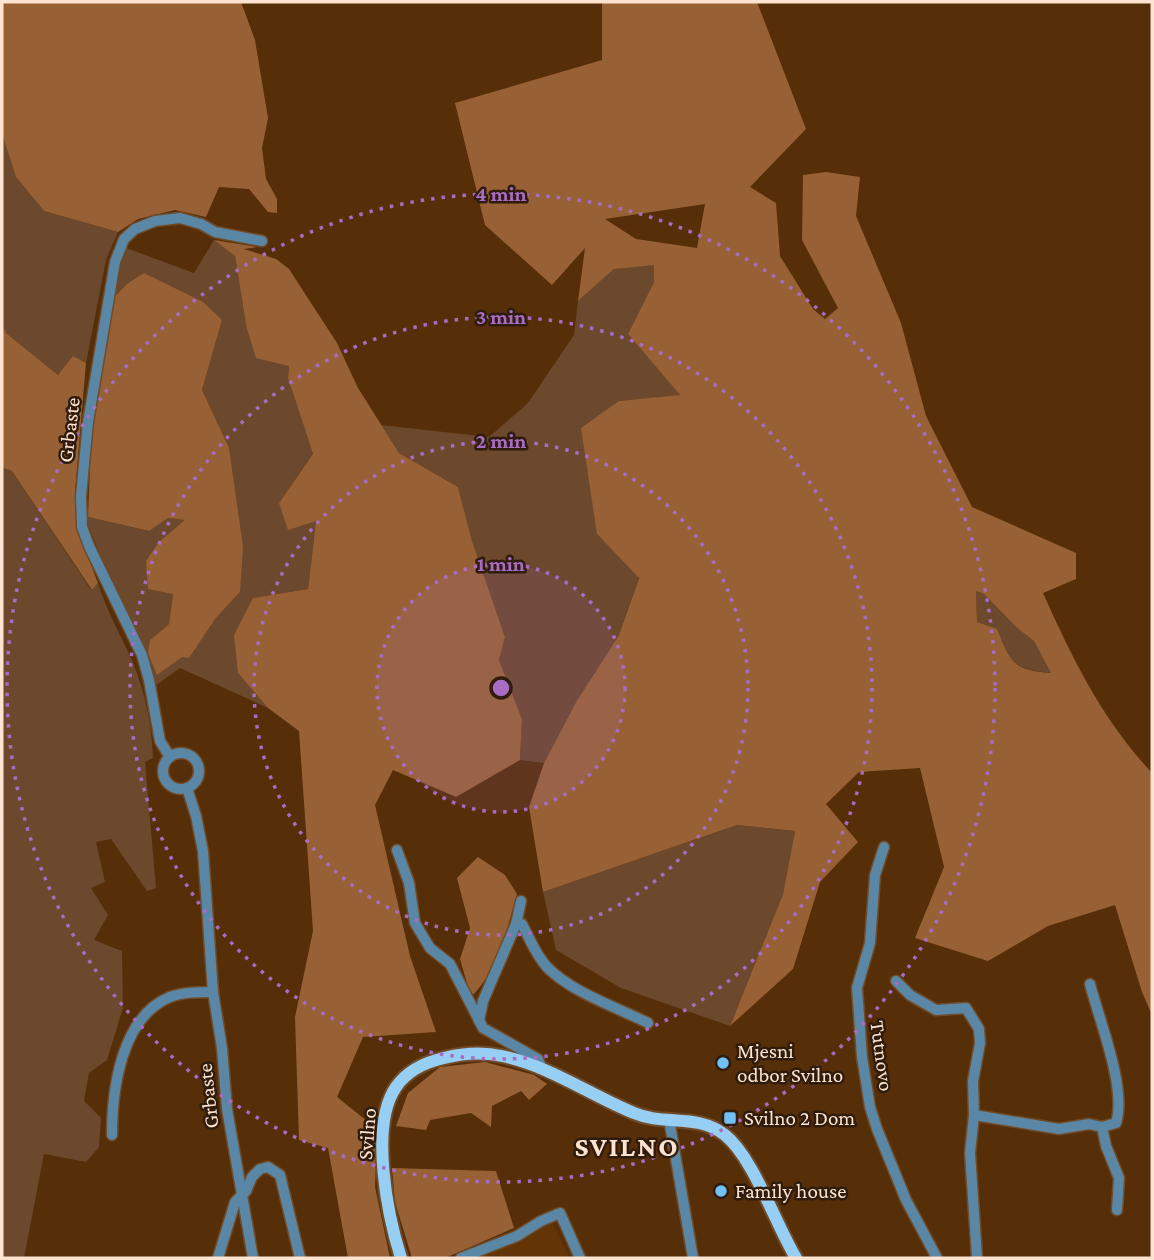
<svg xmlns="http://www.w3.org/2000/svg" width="1154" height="1260" font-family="'Crimson Pro',serif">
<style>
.built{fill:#633405}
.green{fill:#6c482d}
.forest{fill:#986135;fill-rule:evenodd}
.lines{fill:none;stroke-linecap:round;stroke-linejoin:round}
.minor-casing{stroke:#714b27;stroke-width:13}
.major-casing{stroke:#714b27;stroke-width:16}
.minor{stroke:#5987a5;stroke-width:10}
.major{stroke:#97cff4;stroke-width:12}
.ring{fill:none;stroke:#a96cc5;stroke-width:3.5;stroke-dasharray:3.5 7}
.poi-dot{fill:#71c1f4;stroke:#2f1c0d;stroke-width:2.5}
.labels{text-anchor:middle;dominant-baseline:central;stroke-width:5;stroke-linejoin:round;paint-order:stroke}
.street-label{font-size:21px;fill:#fee3d0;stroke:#2f1c0d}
.poi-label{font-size:21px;fill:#fee3d0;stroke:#2f1c0d;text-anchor:start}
.district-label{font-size:28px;font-weight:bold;letter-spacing:2px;fill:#fee3d0;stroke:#2f1c0d}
.centre{fill:#a96cc5;stroke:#2f1c0d;stroke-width:3.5}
.ring-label{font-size:21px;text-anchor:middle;font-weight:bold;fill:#a96cc5;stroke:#2f1c0d;stroke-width:5;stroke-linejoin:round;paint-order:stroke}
</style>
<rect width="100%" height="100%" fill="#562e07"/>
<path class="built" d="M552,1222L570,1258H476Z"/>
<g class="green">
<path d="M2,134L16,177L44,211L118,232L106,260L86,363L73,357L58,375L6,333L2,324Z"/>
<path d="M214,240L235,256L246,325L289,366L288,378L313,454L279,503L316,521L308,589L253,598L238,673L268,708L180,668L155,686L144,651L110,580L88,525V517L148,531L168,518L186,520L160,542L173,593L169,624L150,640L215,619L240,592L229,449L202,390L222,320L144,273L128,283L115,296L120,261L126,248L194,273Z"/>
<path d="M654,264V282L628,334L681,396L619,401L597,534L639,577L619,635L576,702L544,763L520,760L522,719L499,660L505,637L472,541L458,487L399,453L381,425L489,437L528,403L574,335L578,301L614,269Z"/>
<path d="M2,467L12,471L91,590L98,583C107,612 121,635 133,663C145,691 152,726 153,758L145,762L156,888L147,891L111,839L96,842L105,882L91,888L108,915L94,940L122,951L123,1008L107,1060L89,1073L84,1101L101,1118L99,1147L86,1162L44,1154L24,1258H2Z"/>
<path d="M976,591L984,594L1017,628L1034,641L1052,673C1013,669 1012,664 997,630L977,622Z"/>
<path d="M737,825L795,831L783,894L730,1026L621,988L556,950L543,892Z"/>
</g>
<g class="forest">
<path d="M2,2H241L255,40L268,118L262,148L266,179L277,199V213L268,212L249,189L219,187L206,217L175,210L138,219L118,232L44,211L16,177L2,134Z"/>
<path d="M602,2H757L806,129L750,187L776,203L780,256L813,309L825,319L838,308L802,240L803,175L826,172L860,177L856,216L901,323L926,416L972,507L1076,553V579L1043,593C1073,660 1102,719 1152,773V1015L1142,992L1115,905L1048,926L988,961L915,938L944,867L920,768L859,772L826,804L858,842L820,882L793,969L730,1026L783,894L795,831L737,825L543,892L529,807L544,763L576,702L619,635L639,578L597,534L581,428L619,401L680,395L628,334L654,282V265L614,269L578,301L585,248L552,285L485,225L455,103L602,60ZM705,204L697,248L636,239L605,219ZM976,591L984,594L1017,628L1034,641L1051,673C1013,670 1011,663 997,629L977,622Z"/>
<path d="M214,240L257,247L244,249L276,259L289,269L337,343L358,388L399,453L458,487L472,541L505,637L499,660L522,719L520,760L456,797L393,770L375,805L410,956L436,1032L363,1037L337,1097L377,1129L375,1187L390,1258H348L328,1148L299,1140L295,1017L313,931L299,731L268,708L238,673L234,635L253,598L308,589L316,521L288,530L279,503L313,454L288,378L289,366L256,358L246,325L235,256Z"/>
<path d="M144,273L203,302L222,320L202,390L229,448L243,547L240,592L215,619L189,658L182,657L157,675L148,653L150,640L169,624L173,594L148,589L146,561L159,542L185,520L168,518L149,531L88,517L91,440L115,296L128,283Z"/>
<path d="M2,324L6,333L58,375L73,356L86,363L75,492L77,528L98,583L92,590L12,471L2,467Z"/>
<path d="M478,857L505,875L517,894C507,929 498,971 471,997L460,959L470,928L457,878Z"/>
<path d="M485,1062L534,1075L547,1084L529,1100L521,1091L492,1106L491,1127L471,1113L430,1120L426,1130L396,1126L408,1093L440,1067Z"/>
<path d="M392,1168L496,1171L514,1228L445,1258H412L395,1202Z"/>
</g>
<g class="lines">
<g class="minor-casing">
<g id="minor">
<circle cx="181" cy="771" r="18"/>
<path d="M170,757L160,741L149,680L142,655L89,546L82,527L81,496L88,422L115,262L124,239L135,229L155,221L180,218L201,224L215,232L262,241"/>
<path d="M187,788L196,816L203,851L213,992L222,1048L227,1109L253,1258"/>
<path d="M884,847L875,875L870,943L857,988L862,1057L870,1107L877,1129L906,1200L937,1258"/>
<path d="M397,850L409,883L415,923L430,948L450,964L483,1028L538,1059L542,1069"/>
<path d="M516,924L521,901"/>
<path d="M896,981L910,995L936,1010L966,1008L979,1029L980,1043L973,1081L974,1115L970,1153L977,1258"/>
<path d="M479,1021L483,1001L516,924H522C530,939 535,954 547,967C571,992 616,1007 648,1023"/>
<path d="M974,1115L1059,1129L1089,1124L1102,1127L1116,1123C1127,1088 1099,1020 1090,984"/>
<path d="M669,1119L693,1258"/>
<path d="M1102,1127L1106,1146L1119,1178L1117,1210"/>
<path d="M112,1135C112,1090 121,1017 170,997C183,992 199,992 213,992"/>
<path d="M218,1258L235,1202L246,1191L252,1177L260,1169L268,1167L280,1175L300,1258"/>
<path d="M461,1258L517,1236L541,1221L560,1213L580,1258"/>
</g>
</g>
<g class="major-casing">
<path id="major" d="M401,1258C388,1217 369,1126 396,1087C407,1071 426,1062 444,1058C464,1053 483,1052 502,1056C550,1066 590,1095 634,1113C664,1126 697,1113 725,1135C753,1157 776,1225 796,1258"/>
</g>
<use href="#minor" class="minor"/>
<use href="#major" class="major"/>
</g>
<circle cx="501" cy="688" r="124" fill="#a96cc5" fill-opacity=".12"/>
<g class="ring">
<circle cx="501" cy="688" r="124"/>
<circle cx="501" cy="688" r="247"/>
<circle cx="501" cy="688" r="371"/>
<circle cx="501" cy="688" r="494"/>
</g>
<g class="poi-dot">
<circle cx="723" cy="1063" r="7"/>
<rect x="723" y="1111" width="14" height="14" rx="3.5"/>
<circle cx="721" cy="1191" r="7"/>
</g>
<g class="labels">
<g class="street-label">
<text transform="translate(69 430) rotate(-83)">Grbaste</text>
<text transform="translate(882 1056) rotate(82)">Tutnovo</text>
<text transform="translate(208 1096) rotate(-96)">Grbaste</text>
<text transform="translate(367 1134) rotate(-85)">Svilno</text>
</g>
<g class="poi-label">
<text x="737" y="1051">Mjesni<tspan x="737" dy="24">odbor Svilno</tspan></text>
<text x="744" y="1118">Svilno 2 Dom</text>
<text x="735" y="1191">Family house</text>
</g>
<g class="district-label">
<text x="627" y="1146">SVILNO</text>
</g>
</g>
<circle cx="501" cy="688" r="10" class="centre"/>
<g class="ring-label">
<text x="501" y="201">4 min</text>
<text x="501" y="324">3 min</text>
<text x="501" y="448">2 min</text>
<text x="501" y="571">1 min</text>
</g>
<rect width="1154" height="1260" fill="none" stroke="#fee3d0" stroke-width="7"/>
</svg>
